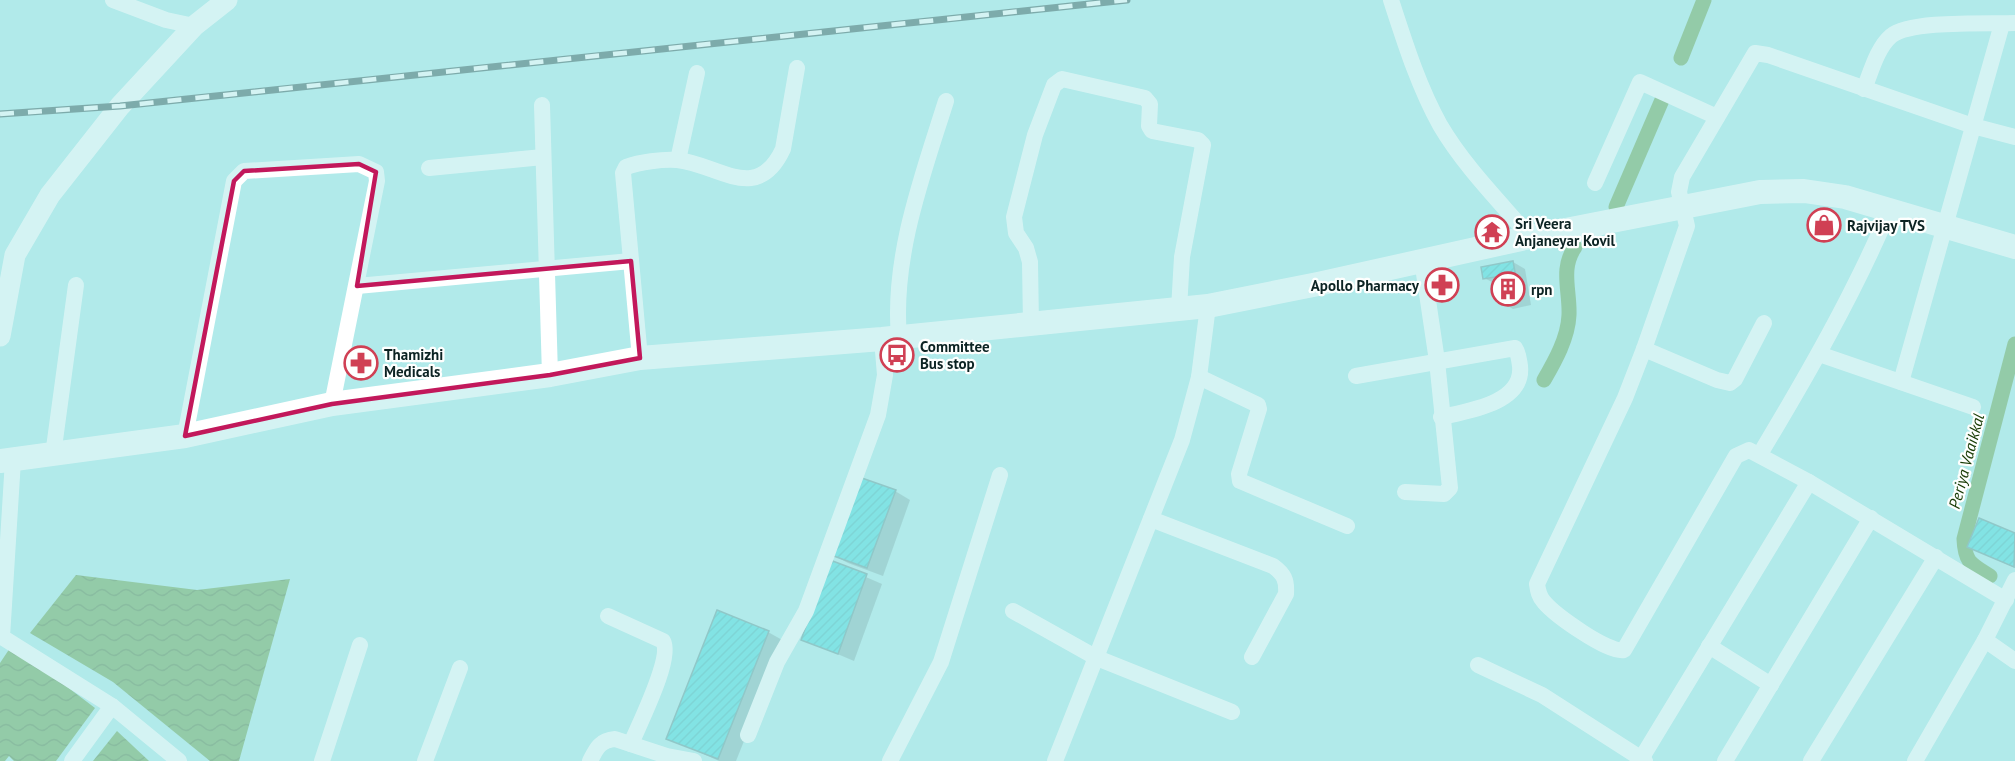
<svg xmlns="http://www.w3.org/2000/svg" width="2015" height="761" font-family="'PT Sans',sans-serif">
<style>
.water{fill:url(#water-waves)}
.shadow{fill:#0003}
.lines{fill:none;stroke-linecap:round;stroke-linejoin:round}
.canal{stroke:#70a659;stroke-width:15}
.building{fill:url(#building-hatch);stroke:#689fa0;stroke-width:1.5}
.minor{stroke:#fff;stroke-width:16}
.major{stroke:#fff;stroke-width:21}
.highway{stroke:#fff;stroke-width:24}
.rail-casing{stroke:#3f6060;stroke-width:7}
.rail{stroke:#fefffe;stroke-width:4.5;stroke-dasharray:14;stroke-linecap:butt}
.marked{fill:none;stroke:#c2185b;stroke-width:4.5;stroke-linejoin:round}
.labels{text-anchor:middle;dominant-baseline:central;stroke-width:4.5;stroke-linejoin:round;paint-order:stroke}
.poi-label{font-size:15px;font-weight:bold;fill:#0c2323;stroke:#fefffe;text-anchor:start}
.water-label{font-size:16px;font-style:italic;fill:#183b04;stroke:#fefffe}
</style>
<defs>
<pattern id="water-waves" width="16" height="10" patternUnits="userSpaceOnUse" patternTransform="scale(1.5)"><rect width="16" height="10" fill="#70a659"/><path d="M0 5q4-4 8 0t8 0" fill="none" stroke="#5a8749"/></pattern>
<pattern id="building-hatch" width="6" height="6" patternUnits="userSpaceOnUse" patternTransform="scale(1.5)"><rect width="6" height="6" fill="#4adcde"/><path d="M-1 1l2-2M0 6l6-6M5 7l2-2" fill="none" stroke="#40bcbe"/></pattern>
</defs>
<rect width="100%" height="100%" fill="#b1eaea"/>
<g class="water">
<path d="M76,575L197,590L290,579L239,761H210L113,682L30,633Z"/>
<path d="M12,645L95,708L56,761H14L9,756L5,761H0V663Z"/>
<path d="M117,731L149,761H93Z"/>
</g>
<g class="shadow">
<path d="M1513,262L1525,269L1531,305L1513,309L1501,302L1498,285L1484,278Z"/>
<path d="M895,491L910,500L883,576L848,563L833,555Z"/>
<path d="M1980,520L2015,535V568L1969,547Z"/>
<path d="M831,562L882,584L854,661L802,639Z"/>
<path d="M768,632L784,641L736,761H719L668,738Z"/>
</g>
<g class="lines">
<g class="canal">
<path d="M1681,58L1704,0"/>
<path d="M1616,207L1662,100"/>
<path d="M1544,380C1555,361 1568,338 1569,315C1570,290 1560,269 1575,247"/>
<path d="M1990,576C1971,564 1965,563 1964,539L2015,344"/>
</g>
</g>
<g class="building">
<path d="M1513,261L1520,299L1499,303L1495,277L1483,279L1481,267Z"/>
<path d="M859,477L896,490L867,568L831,555Z"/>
<path d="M1979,518L2015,533L2014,567L1967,547Z"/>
<path d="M830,560L867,574L838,654L801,640Z"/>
<path d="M717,610L769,631L718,759L666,739Z"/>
</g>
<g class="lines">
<g class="minor">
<path d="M113,0L166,20L194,26"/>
<path d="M1391,0C1405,43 1418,85 1440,125C1464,166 1499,201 1530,237"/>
<path d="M1864,89C1871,72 1877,48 1891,36C1910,20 1988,24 2015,23"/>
<path d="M542,105L550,375"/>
<path d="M678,160L697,73"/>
<path d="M429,168L543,157"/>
<path d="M1595,183L1640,82L1717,117"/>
<path d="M357,286L631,261"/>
<path d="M1031,325L1030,262L1026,248L1016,233L1014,217L1035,135L1054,85L1062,79L1145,98L1150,104L1149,126L1152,131L1198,140L1203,145L1182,257L1179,309"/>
<path d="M899,337C892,257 922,177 946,101"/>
<path d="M1644,349L1717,380L1730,383L1735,379L1764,323"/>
<path d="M1819,354L1973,407"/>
<path d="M640,358L623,173L626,167C640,162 662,159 677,160C718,164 757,205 783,149L797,68"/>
<path d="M1356,376L1515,348C1519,354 1519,360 1520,366C1524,403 1468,411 1441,417"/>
<path d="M1199,377L1258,405L1259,409L1239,474L1240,481L1347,526"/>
<path d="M1901,382L2002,24"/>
<path d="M185,436L234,181L244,171L359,164L376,172L377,181L332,404"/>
<path d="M1760,454C1808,374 1854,294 1890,209"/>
<path d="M53,455L76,285"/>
<path d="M13,460L2,637L112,706L179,761"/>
<path d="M1405,492L1444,494L1450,488L1437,361L1422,260"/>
<path d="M1151,519L1273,566C1284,574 1287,580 1286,594L1252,657"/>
<path d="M2006,600L1809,482L1749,450L1736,456L1624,650C1609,654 1555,615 1544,602C1539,597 1538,591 1537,584L1625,398L1644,349L1687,226L1679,192L1682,177L1755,53L1768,55L1973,126L2015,137"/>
<path d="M1013,611L1097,658L1232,712"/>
<path d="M608,616L663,641C673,658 639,724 631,744"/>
<path d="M1985,640L2015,661"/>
<path d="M1709,646L1771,685"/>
<path d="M1478,665L1542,695L1645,761"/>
<path d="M748,735L777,662L806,611L878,415L885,375L882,339"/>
<path d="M1641,759L1809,482"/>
<path d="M72,761L112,706"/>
<path d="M322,761L360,645"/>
<path d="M425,761L460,668"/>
<path d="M590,761C596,749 600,740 615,739L667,756L694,761"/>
<path d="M890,761L941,662L1000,475"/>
<path d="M1055,761L1182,440L1199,377L1208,306"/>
<path d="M1725,761L1871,518"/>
<path d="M1811,761L1936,557"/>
<path d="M1915,761L1985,640L2015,580"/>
</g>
<path class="major" d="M0,336L15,255L50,195L120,106L194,26L227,0"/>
<path class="highway" d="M0,461L185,436L332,404L550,375L640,358L882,339L1208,306L1318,284L1530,237L1760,192L1804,191L1845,197L2015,247"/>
<g class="rail-casing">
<path id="rail" d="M0,114L120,106L1127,0"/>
</g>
<use href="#rail" class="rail"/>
</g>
<path d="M0 0H2015V761H0ZM359,164L376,172L357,286L631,261L640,358L550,375L332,404L185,436L234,181L244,171Z" fill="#b1eaea" fill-opacity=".55" fill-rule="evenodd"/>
<path class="marked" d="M359,164L376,172L357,286L631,261L640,358L550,375L332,404L185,436L234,181L244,171Z"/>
<defs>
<g id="shop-ring" transform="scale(1.725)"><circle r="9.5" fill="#fefffe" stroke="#d04054" stroke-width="1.5"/><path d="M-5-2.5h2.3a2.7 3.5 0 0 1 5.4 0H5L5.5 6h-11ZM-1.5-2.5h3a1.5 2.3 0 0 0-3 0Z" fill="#d04054"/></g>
<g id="temple-ring" transform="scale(1.725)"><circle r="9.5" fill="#fefffe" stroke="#d04054" stroke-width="1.5"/><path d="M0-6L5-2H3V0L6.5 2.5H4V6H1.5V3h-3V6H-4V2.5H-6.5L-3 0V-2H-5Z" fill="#d04054"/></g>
<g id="pharmacy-ring" transform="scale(1.725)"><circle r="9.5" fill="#fefffe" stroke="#d04054" stroke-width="1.5"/><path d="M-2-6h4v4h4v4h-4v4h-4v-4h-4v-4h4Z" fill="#d04054"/></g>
<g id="building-ring" transform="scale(1.725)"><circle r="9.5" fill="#fefffe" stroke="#d04054" stroke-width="1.5"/><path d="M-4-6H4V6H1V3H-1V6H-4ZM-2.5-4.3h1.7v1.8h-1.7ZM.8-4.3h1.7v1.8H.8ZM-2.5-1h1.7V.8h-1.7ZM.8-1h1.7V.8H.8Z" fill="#d04054"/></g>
<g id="bus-ring" transform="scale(1.725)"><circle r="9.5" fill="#fefffe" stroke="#d04054" stroke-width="1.5"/><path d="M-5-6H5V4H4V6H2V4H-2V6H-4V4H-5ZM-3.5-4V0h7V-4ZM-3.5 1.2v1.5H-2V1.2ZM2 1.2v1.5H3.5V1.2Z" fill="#d04054"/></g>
</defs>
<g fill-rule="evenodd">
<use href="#shop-ring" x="1824" y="225"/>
<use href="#temple-ring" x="1492" y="232"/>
<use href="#pharmacy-ring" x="1442" y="285"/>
<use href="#building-ring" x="1508" y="289"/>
<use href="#bus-ring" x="897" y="355"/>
<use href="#pharmacy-ring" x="361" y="363"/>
</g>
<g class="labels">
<g class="poi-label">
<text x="1515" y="223">Sri Veera<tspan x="1515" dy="17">Anjaneyar Kovil</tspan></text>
<text x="1847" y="225">Rajvijay TVS</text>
<text x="1419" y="285" text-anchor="end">Apollo Pharmacy</text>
<text x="1531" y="289">rpn</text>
<text x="920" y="346">Committee<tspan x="920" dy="17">Bus stop</tspan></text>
<text x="384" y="354">Thamizhi<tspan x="384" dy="17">Medicals</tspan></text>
</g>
<g class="water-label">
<text transform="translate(1966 461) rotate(-75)">Periya Vaaikkal</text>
</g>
</g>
</svg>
